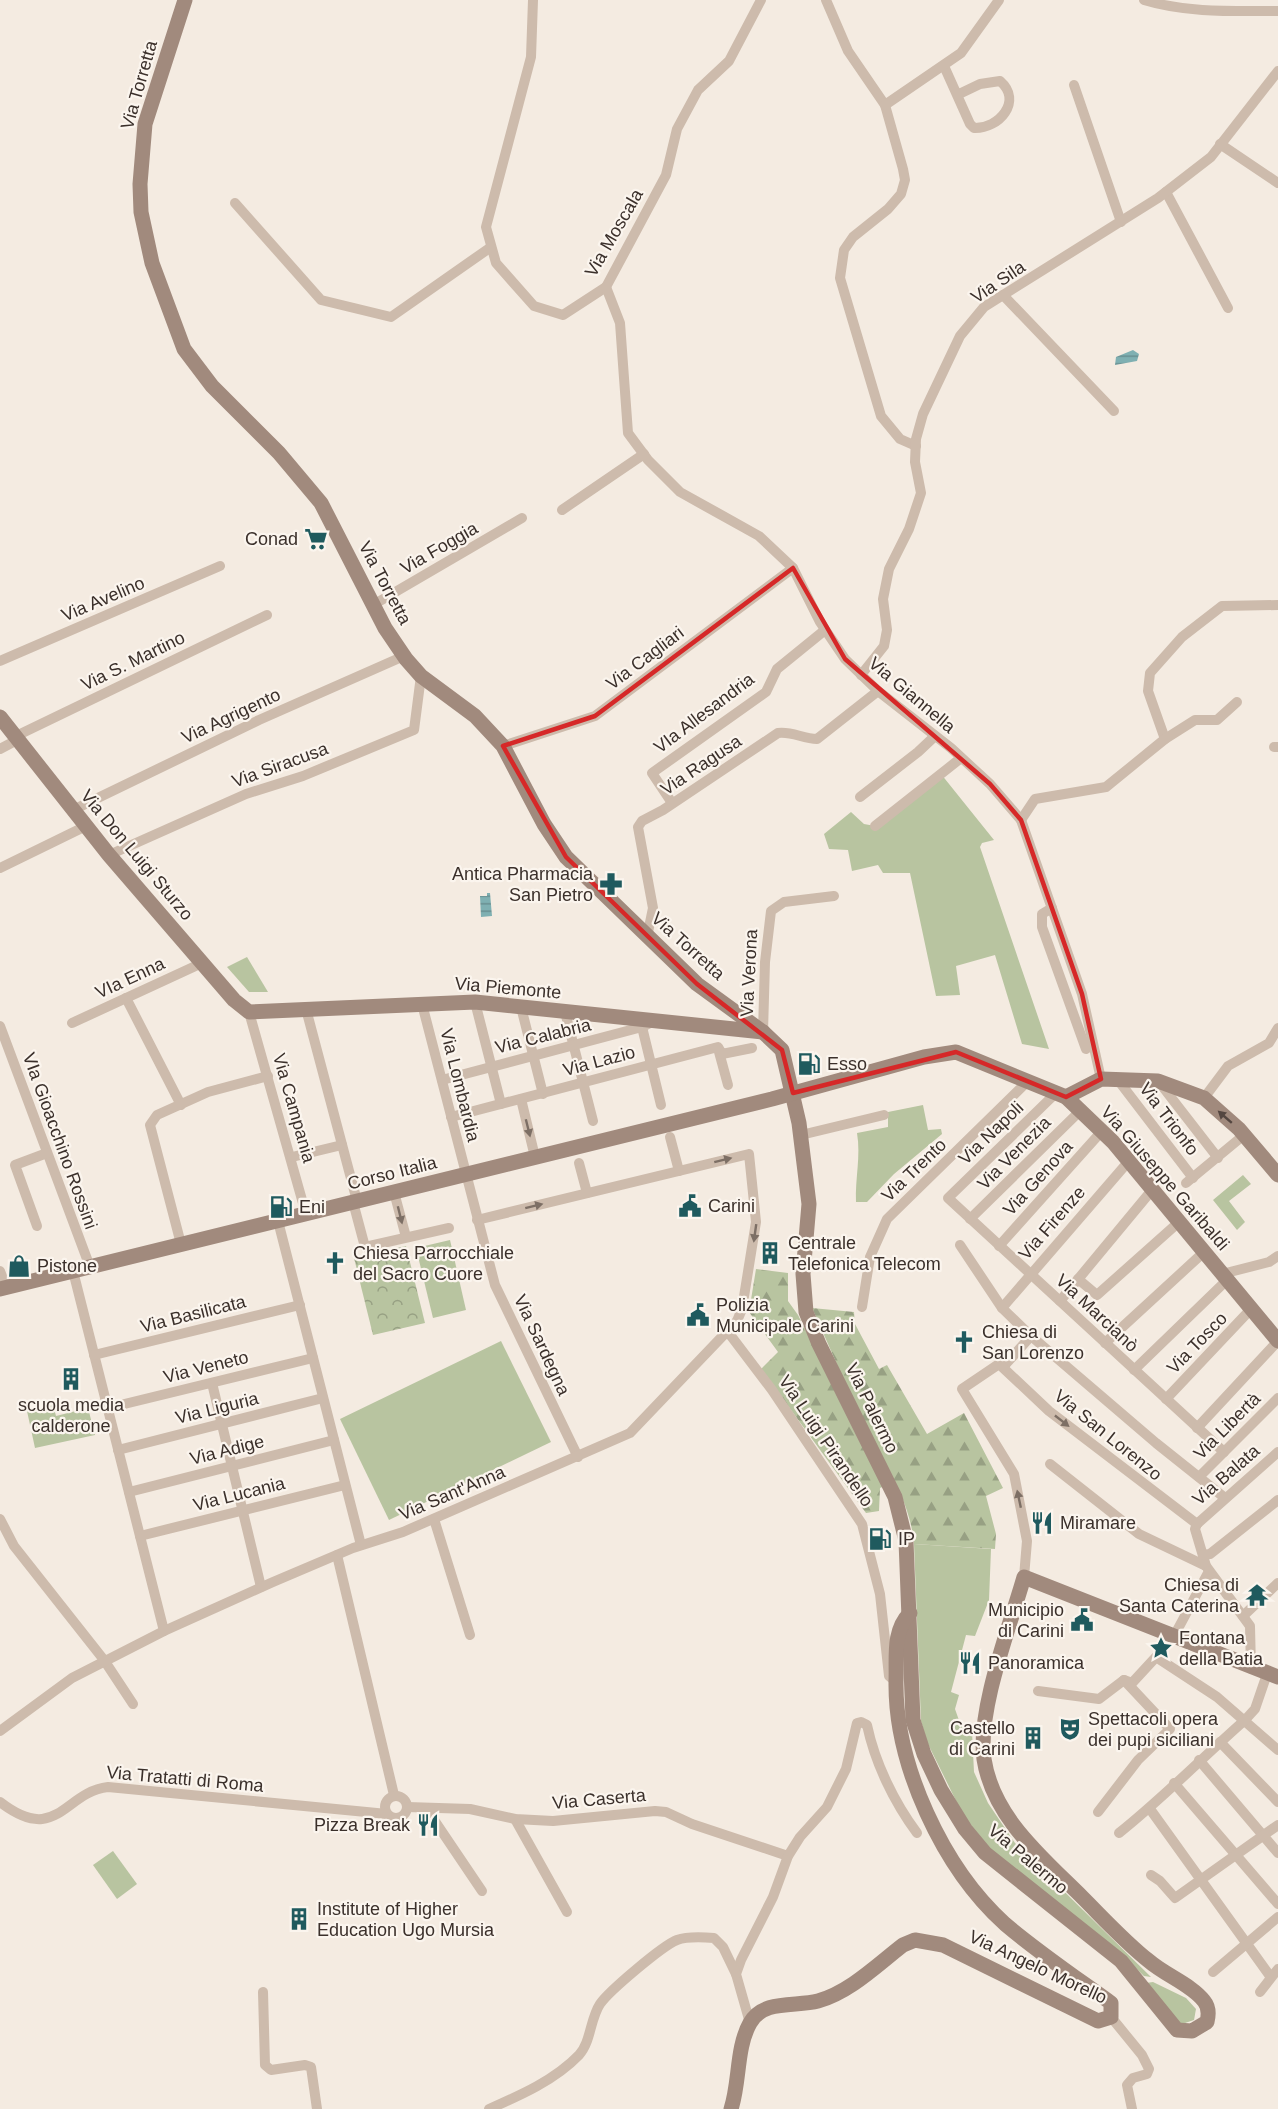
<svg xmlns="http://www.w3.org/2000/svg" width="1278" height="2109" font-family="Arial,sans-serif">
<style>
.green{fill:#b8c4a0}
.forest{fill:url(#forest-firs)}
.park{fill:url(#park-crowns)}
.water{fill:url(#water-rules)}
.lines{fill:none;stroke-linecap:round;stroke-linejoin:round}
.street{stroke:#cdbbac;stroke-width:10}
.secondary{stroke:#a18a7d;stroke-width:15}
.oneway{fill:#544640}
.oneway2{fill:#7d6f65}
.marked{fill:none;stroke:#d62828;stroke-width:4.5;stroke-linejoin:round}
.labels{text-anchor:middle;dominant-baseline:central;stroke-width:4.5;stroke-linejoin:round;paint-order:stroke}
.street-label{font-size:18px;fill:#3b302b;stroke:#fbf5ee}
.poi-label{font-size:18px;fill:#3b302b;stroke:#fbf5ee;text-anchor:start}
</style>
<defs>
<pattern id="forest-firs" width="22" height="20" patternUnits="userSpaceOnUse" patternTransform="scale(1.5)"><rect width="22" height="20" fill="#b8c4a0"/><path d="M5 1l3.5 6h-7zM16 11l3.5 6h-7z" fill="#97a083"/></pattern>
<pattern id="park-crowns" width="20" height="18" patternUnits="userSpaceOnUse" patternTransform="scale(1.5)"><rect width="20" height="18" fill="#b8c4a0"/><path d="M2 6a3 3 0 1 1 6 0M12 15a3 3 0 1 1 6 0" fill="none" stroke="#97a083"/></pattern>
<pattern id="water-rules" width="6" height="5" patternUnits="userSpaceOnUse" patternTransform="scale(1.5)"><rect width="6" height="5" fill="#7fb0b2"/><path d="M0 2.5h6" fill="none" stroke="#699091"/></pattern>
</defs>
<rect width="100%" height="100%" fill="#f4ebe1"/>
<g class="green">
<path d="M941,774L994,840L982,843L980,847L1049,1049L1022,1044L995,955L956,966L960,995L936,996L910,873H883L878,865L852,871L848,850L829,849L824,834L851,812L864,824L875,826Z"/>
<path d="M247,957L268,992H249L227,967Z"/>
<path d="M923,1105L928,1130L941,1129L942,1134L894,1174L867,1202H856C855,1178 861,1157 857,1133L888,1127V1112Z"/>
<path d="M1243,1175L1251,1184L1229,1201L1245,1222L1237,1230L1213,1200Z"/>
<path d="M450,1240L466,1310L433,1318L416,1248Z"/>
<path d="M501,1341L551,1442L389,1520L340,1419Z"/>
<path d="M53,1405L56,1416L88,1408L95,1435L35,1448L27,1411Z"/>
<path d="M914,1544L991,1549L989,1600L975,1636L966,1635L951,1692L959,1695L955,1709L961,1726L969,1727L972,1732L974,1772L988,1803L1015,1843L1151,1977L1144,1976L1122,1955L988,1848L966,1821L927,1742L921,1721Z"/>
<path d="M113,1851L137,1884L117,1899L93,1865Z"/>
<path d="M1153,1982L1186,1998L1196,2009L1194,2020L1182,2024L1176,2021L1146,1983Z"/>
</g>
<g class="forest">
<path d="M756,1269L788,1273V1301L798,1315L884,1486L880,1488L879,1511L866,1513L761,1369L778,1352L749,1312Z"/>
<path d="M812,1308L854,1312L855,1324L879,1369L887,1365L927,1434L964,1413L1003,1488L986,1496L996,1534L995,1549L914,1544C910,1497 880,1456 859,1414C843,1379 828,1343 812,1308Z"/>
</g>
<path class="park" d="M406,1246L425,1323L373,1335L354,1258Z"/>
<g class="water">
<path d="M1133,350L1139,354L1137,361L1115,365L1116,357Z"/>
<path d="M487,893H490L492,916L481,917L480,896H487Z"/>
</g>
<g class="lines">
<g class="street">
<path d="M533,0L531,57L486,227L496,263L534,306L563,315L606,287L666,175L677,129L698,90L729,61L761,0"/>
<path d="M826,0L848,51L885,105L903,169L905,180L901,194L888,209L853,237L844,250L840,278L881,416L900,439L916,446"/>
<path d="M1144,0C1186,13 1234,11 1278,11"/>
<path d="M944,66L970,124L974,128C999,129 1023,101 1000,81L980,84L957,95"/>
<path d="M1074,85L1121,222"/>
<path d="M885,105L961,53L999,0"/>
<path d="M1220,144L1278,183"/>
<path d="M1166,192L1228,308"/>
<path d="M235,203L321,300L391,317L491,247"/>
<path d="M606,287L620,323L628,433L648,460L680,492L759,536L793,568L820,622L845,659L878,691L951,748L990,784L1021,820L1082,994L1101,1079"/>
<path d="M1003,295L1114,411"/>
<path d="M562,510L644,454"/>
<path d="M373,605L522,518"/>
<path d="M0,661L220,566"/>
<path d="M861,675L884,646L887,630L883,599L889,569L909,529L921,493L915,462L916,439L923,414L960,336L984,307L1158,198L1211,157L1278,71"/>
<path d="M14,737L267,615"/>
<path d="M1165,739L1148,691L1150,673L1182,637L1222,606L1278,605"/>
<path d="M503,746L595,716L793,568"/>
<path d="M1274,747H1278"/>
<path d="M0,749L17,740"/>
<path d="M860,797L918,752L935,736"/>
<path d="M672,803L652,773L766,692L777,669L825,630"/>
<path d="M73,810L259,720L404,656"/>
<path d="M1021,820L1035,799L1106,787L1165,739L1195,720H1217L1237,702"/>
<path d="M875,826L961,758"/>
<path d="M109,855L246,794L303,776L414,730L421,676"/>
<path d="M0,868L86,826"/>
<path d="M1052,908L1042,914V927L1086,1049"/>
<path d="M647,937L653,908L638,827L642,821L663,810L778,733C792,731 803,739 817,739L878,691"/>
<path d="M126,998L181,1105"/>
<path d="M475,1002L501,1104"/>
<path d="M422,1004L495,1285L578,1457"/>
<path d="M521,1007L543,1094"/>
<path d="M306,1009L357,1201"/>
<path d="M249,1012L306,1214"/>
<path d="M565,1012L593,1121"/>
<path d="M72,1023L202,963"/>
<path d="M0,1026L90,1267"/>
<path d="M642,1027L661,1105"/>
<path d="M763,1032L765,962L771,911L784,902L834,896"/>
<path d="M719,1052L728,1085"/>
<path d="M442,1080L642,1027L652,1022"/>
<path d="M1118,1080L1193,1178"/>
<path d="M1159,1082L1218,1158"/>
<path d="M1056,1093L948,1198L1224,1452"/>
<path d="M1204,1098L1228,1066L1269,1043L1278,1028"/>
<path d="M521,1099L535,1157"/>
<path d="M451,1117L718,1047L722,1054L752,1048"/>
<path d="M801,1135L884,1115"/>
<path d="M670,1137L679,1171"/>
<path d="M292,1157L342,1145"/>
<path d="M579,1163L587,1193"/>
<path d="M1186,1183L1244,1135"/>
<path d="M394,1192L406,1237"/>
<path d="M353,1202L365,1247L449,1228"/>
<path d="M970,1219L1080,1111"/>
<path d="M278,1221L361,1545"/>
<path d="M37,1226L15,1165L47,1153"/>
<path d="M181,1244L150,1125L157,1115L208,1092L268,1076"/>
<path d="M960,1245L1002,1308L1031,1336L1156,1443L1225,1498"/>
<path d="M999,1246L1102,1131"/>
<path d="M0,1271L6,1287"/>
<path d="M73,1271L164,1631"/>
<path d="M1222,1274L1269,1262L1278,1256"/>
<path d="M1078,1279L1097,1295L1179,1222"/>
<path d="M1060,1301L1152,1190"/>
<path d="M862,1307L870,1257L887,1219L1029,1080"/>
<path d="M1002,1308L1128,1162"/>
<path d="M728,1332L772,1390L862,1524L880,1594L889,1676L896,1682"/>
<path d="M1105,1343L1204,1252"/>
<path d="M94,1355L300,1305"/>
<path d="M1004,1366L1031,1336"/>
<path d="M1134,1370L1227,1280"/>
<path d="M212,1383L261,1587"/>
<path d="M1166,1399L1251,1309"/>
<path d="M108,1408L313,1358"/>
<path d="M1197,1428L1278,1341"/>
<path d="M118,1450L323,1398"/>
<path d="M1050,1464L1139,1534L1206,1566"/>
<path d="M1199,1477L1278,1398"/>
<path d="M129,1492L334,1440"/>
<path d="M0,1519L14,1546L104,1660L133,1704"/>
<path d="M434,1519L470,1635"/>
<path d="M1197,1524L1195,1529L1206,1566L1250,1626L1251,1669"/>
<path d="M1197,1524L1278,1452"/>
<path d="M140,1536L345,1485"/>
<path d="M337,1555L394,1795"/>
<path d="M1203,1555L1210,1554L1278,1500"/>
<path d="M1024,1577L1027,1541L1014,1474L962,1389L999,1364L1049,1411L1197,1524"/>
<path d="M1243,1616L1278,1583"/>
<path d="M1173,1638L1209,1571"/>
<path d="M1038,1691L1099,1699L1124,1680L1132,1683L1156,1657L1217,1697L1278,1750"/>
<path d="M0,1731L72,1678L164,1631L273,1582L353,1548L403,1532L630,1433L737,1321L742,1309L756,1222L749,1154L477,1220"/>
<path d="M1220,1742L1278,1802"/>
<path d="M1199,1760L1278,1853"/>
<path d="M1174,1783L1278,1904"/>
<circle cx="396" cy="1807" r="11"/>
<path d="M0,1802C57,1846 64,1792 108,1787L387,1814"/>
<path d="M407,1807L470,1809L515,1819L553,1821L655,1811L666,1812L692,1824L788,1856"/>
<path d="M426,1808L482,1891"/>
<path d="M1150,1809L1270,1976"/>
<path d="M1098,1812L1138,1760L1170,1729L1124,1680"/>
<path d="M515,1819L567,1912"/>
<path d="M1119,1833C1163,1798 1203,1757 1245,1720L1255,1709L1267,1674"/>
<path d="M1151,1875L1160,1881L1175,1898L1278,1825"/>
<path d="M1213,1972L1278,1917"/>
<path d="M263,1992L265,2065L271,2070L305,2065L311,2067L317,2109"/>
<path d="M1260,1992L1278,1969"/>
<path d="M1111,2017L1142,2055L1149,2069L1147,2074L1133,2078L1127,2085L1132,2109"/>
<path d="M750,2023L736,1974L741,1960L773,1897L788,1856L800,1837L827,1807L846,1769L857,1723L861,1722L867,1725C875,1763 894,1802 917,1833"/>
<path d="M489,2109C521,2095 555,2080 579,2055C591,2042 590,2019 600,2004C609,1991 662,1946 677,1940C688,1936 702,1937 714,1938L723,1947L736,1974"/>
</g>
<g class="secondary">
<path d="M185,0L145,124L140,184L141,212L152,263L184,349L212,386L279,453L321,503L385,628L406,659L421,676L475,716L503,746L544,824L566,857L697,984L763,1032L782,1050L799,1123L809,1204L803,1274L806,1312L819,1344L895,1497L906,1541L913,1720L924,1754L941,1790L965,1829L985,1853L1121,1961L1177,2030L1192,2031L1207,2022C1209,2014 1209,2007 1204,2001C1192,1985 1165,1975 1149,1961C1125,1942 1104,1919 1083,1898C1043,1858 993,1818 984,1759C977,1711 1010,1626 1024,1577L1278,1677"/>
<path d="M0,717L109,855L234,1000L249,1012L475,1002L763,1032"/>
<path d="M1066,1097L1101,1079L1158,1081L1204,1098L1239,1129L1278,1175"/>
<path d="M0,1289L772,1099L924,1057L956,1052L1066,1097L1113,1142L1278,1341"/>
<path d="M731,2109C740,2082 736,2048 750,2023C763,1999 796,2007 818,2001C850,1992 877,1965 903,1945L915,1940L943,1945L1098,2021L1111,2017V2003C1075,1977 1038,1952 1005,1924C943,1868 895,1765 896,1682C897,1658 892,1631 910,1613"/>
</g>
</g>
<defs><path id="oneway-solid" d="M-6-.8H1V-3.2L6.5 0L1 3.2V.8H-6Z" transform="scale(1.5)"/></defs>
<use class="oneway" href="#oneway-solid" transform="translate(1225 1117) rotate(-139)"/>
<g class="oneway2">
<use href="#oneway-solid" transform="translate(528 1128) rotate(76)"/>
<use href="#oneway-solid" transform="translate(723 1160) rotate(-14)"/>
<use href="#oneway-solid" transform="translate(534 1206) rotate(-14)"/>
<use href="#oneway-solid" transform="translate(400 1215) rotate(76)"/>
<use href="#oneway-solid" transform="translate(755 1233) rotate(98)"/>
<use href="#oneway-solid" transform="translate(1062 1421) rotate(38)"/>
<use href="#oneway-solid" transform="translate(1019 1499) rotate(-102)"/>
</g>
<path class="marked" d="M793,568L845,659L990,784L1021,820L1082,994L1101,1079L1066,1097L956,1052L793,1093L782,1050L697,984L566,857L503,746L595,716Z"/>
<defs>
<g id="supermarket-bare" transform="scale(1.8)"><path d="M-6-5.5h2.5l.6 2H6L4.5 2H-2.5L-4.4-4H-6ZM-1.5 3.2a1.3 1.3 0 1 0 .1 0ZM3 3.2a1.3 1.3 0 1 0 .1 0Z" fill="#1f5a5e" stroke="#fbf5ee" stroke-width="2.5" paint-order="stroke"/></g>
<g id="pharmacy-bare" transform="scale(1.8)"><path d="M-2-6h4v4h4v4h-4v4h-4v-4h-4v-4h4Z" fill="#1f5a5e" stroke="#fbf5ee" stroke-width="2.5" paint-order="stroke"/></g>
<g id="fuel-bare" transform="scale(1.8)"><path d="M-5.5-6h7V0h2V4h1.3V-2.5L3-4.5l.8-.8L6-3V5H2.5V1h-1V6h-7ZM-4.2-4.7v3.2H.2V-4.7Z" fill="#1f5a5e" stroke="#fbf5ee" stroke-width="2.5" paint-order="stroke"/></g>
<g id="civic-bare" transform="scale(1.8)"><path d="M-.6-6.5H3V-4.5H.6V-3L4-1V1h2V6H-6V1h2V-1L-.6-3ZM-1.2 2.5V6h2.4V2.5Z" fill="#1f5a5e" stroke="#fbf5ee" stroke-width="2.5" paint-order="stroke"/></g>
<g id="building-bare" transform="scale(1.8)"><path d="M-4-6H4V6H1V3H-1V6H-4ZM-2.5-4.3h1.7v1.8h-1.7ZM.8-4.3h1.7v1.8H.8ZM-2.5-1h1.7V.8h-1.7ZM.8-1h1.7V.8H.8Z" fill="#1f5a5e" stroke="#fbf5ee" stroke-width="2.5" paint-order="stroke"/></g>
<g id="church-bare" transform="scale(1.8)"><path d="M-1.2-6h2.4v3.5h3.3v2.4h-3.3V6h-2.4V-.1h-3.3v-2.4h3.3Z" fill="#1f5a5e" stroke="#fbf5ee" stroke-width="2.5" paint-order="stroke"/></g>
<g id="shop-bare" transform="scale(1.8)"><path d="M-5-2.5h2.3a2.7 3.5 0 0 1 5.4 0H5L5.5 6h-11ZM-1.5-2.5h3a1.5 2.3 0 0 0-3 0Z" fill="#1f5a5e" stroke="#fbf5ee" stroke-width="2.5" paint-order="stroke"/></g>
<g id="restaurant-bare" transform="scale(1.8)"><path d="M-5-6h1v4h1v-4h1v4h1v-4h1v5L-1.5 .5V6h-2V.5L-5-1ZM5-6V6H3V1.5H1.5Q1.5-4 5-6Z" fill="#1f5a5e" stroke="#fbf5ee" stroke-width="2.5" paint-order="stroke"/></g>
<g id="temple-bare" transform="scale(1.8)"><path d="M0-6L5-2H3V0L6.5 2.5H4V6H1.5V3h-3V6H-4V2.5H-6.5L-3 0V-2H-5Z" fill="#1f5a5e" stroke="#fbf5ee" stroke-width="2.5" paint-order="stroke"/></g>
<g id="sight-bare" transform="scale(1.8)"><path d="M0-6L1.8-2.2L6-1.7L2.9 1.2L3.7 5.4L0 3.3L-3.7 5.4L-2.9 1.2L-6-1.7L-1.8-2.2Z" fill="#1f5a5e" stroke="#fbf5ee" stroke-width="2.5" paint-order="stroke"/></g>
<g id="theatre-bare" transform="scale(1.8)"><path d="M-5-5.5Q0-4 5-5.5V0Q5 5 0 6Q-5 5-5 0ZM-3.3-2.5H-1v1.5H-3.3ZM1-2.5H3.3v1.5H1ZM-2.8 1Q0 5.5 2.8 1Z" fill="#1f5a5e" stroke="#fbf5ee" stroke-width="2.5" paint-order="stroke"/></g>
</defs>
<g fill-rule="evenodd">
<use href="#supermarket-bare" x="316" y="539"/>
<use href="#pharmacy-bare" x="611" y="884"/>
<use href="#fuel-bare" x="809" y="1064"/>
<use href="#civic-bare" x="690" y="1206"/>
<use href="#fuel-bare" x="281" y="1207"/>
<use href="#building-bare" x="770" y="1253"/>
<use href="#church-bare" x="335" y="1263"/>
<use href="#shop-bare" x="19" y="1266"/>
<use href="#civic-bare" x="698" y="1315"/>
<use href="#church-bare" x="964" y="1342"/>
<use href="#building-bare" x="71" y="1379"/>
<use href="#restaurant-bare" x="1042" y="1523"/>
<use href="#fuel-bare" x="880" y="1539"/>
<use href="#temple-bare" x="1257" y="1595"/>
<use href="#civic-bare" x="1082" y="1620"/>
<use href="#sight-bare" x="1161" y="1648"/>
<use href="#restaurant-bare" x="970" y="1663"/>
<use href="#theatre-bare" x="1070" y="1729"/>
<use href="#building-bare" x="1033" y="1738"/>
<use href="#restaurant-bare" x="428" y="1825"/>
<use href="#building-bare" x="299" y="1919"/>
</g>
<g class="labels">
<g class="street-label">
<text transform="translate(139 85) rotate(-74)">Via Torretta</text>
<text transform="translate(614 233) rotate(-60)">Via Moscala</text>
<text transform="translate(998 282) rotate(-34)">Via Sila</text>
<text transform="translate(439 548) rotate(-30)">Via Foggia</text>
<text transform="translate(385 583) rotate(62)">Via Torretta</text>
<text transform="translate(103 599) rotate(-23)">Via Avelino</text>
<text transform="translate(645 658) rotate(-37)">Via Cagliari</text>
<text transform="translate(133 661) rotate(-26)">Via S. Martino</text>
<text transform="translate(912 695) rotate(40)">Via Giannella</text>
<text transform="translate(704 713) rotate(-37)">VIa Allesandria</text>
<text transform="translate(231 716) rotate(-25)">Via Agrigento</text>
<text transform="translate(280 765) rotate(-20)">Via Siracusa</text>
<text transform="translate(701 765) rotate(-34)">Via Ragusa</text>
<text transform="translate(137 855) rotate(50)">Via Don Luigi Sturzo</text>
<text transform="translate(688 946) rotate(42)">Via Torretta</text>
<text transform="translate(749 973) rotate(-87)">Via Verona</text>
<text transform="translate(130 978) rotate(-25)">VIa Enna</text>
<text transform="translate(508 988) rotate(5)">Via Piemonte</text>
<text transform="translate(543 1036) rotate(-14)">Via Calabria</text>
<text transform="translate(599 1061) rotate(-15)">Via Lazio</text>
<text transform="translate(460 1085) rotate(76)">Via Lombardia</text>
<text transform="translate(294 1108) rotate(74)">Via Campania</text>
<text transform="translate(1169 1119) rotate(53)">Via Trionfo</text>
<text transform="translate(991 1133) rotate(-44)">Via Napoli</text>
<text transform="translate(60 1141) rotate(70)">VIa Gioacchino Rossini</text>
<text transform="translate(1014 1153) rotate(-45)">Via Venezia</text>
<text transform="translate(914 1170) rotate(-44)">Via Trento</text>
<text transform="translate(392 1173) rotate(-14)">Corso Italia</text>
<text transform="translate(1038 1178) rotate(-48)">Via Genova</text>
<text transform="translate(1165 1178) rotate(49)">Via Giuseppe Garibaldi</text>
<text transform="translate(1052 1223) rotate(-49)">Via Firenze</text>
<text transform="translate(1097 1313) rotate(43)">Via Marcianò</text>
<text transform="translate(193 1314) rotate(-14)">Via Basilicata</text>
<text transform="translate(1197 1343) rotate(-46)">Via Tosco</text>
<text transform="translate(542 1345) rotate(65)">Via Sardegna</text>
<text transform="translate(206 1367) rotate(-14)">Via Veneto</text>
<text transform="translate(217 1408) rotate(-14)">Via Liguria</text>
<text transform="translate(872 1408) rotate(64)">Via Palermo</text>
<text transform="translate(1227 1426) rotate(-45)">Via Libertà</text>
<text transform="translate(1108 1435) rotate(39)">Via San Lorenzo</text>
<text transform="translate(826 1441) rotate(56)">Via Luigi Pirandello</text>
<text transform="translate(227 1450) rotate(-14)">Via Adige</text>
<text transform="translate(1226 1475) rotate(-41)">Via Balata</text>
<text transform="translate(452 1493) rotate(-23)">Via Sant'Anna</text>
<text transform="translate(239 1494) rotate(-14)">Via Lucania</text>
<text transform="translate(185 1779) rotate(5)">Via Tratatti di Roma</text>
<text transform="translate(599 1799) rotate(-5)">Via Caserta</text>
<text transform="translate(1028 1859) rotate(40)">Via Palermo</text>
<text transform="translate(1038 1967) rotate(25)">Via Angelo Morello</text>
</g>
<g class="poi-label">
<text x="298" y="539" text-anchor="end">Conad</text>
<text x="593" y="874" text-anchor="end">Antica Pharmacia<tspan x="593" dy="21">San Pietro</tspan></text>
<text x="827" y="1064">Esso</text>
<text x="708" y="1206">Carini</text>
<text x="299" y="1207">Eni</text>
<text x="788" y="1243">Centrale<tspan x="788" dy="21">Telefonica Telecom</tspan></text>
<text x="353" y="1253">Chiesa Parrocchiale<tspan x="353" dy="21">del Sacro Cuore</tspan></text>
<text x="37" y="1266">Pistone</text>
<text x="716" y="1305">Polizia<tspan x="716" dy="21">Municipale Carini</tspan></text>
<text x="982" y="1332">Chiesa di<tspan x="982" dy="21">San Lorenzo</tspan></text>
<text x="71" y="1405" text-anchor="middle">scuola media<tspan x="71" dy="21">calderone</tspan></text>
<text x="1060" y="1523">Miramare</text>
<text x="898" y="1539">IP</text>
<text x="1239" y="1585" text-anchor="end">Chiesa di<tspan x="1239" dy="21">Santa Caterina</tspan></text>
<text x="1064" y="1610" text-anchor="end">Municipio<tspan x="1064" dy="21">di Carini</tspan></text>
<text x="1179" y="1638">Fontana<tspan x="1179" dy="21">della Batia</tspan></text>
<text x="988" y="1663">Panoramica</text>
<text x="1088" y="1719">Spettacoli opera<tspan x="1088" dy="21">dei pupi siciliani</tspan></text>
<text x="1015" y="1728" text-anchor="end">Castello<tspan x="1015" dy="21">di Carini</tspan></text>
<text x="410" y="1825" text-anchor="end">Pizza Break</text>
<text x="317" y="1909">Institute of Higher<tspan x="317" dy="21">Education Ugo Mursia</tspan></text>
</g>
</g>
</svg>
